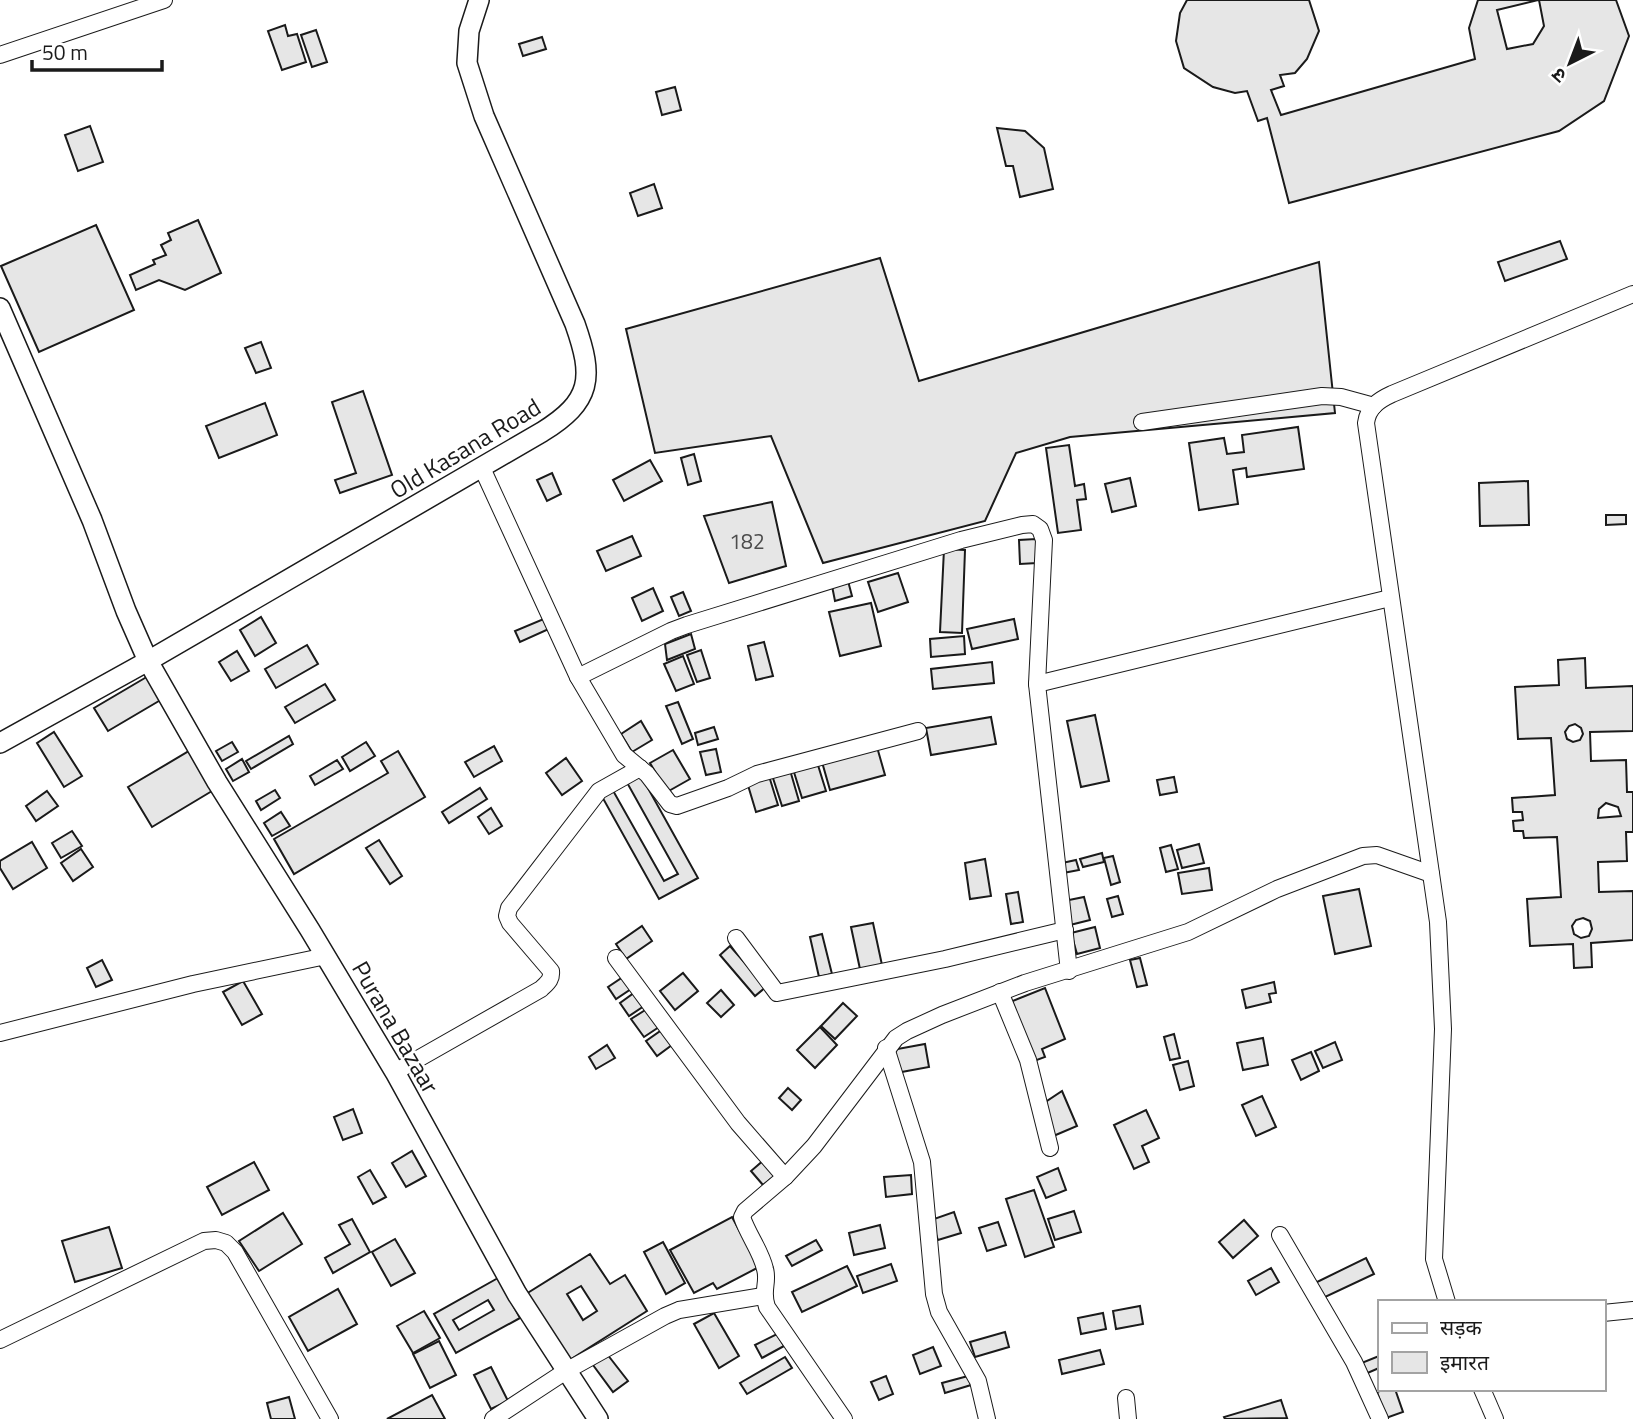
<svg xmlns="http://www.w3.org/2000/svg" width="1633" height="1419" font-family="'Titillium Web','Noto Sans Devanagari',sans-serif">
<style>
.building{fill:#e6e6e6;stroke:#1a1a1a;stroke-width:2;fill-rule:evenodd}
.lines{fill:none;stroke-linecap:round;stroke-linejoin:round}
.minor-casing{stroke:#1a1a1a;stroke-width:18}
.tertiary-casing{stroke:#1a1a1a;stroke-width:22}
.minor{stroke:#fff;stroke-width:16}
.tertiary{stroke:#fff;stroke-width:19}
.labels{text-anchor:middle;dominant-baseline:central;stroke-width:5;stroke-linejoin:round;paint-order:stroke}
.number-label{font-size:21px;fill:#4d4d4d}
.street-label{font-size:24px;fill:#1a1a1a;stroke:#fff}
</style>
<rect width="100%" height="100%" fill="#fff"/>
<g class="building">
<path d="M1187,0H1309L1319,31L1307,59L1295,73L1280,75L1284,86L1271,90L1281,115L1475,59L1469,28L1478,0H1538L1497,10L1507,49L1533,44L1544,26L1539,0H1616L1629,36L1604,101L1559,131L1289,203L1267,118L1258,121L1247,91L1235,93L1213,87L1184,68L1176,41L1180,13Z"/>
<path d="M285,25L288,36L297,34L306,62L282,70L268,31Z"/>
<path d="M316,30L327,62L312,67L301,35Z"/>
<path d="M542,37L546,49L523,56L519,44Z"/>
<path d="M675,87L681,110L662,115L656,92Z"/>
<path d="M90,126L103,162L78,171L65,135Z"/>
<path d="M997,128L1025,131L1044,148L1053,189L1020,197L1013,166H1006Z"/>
<path d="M654,184L662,208L638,216L630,193Z"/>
<path d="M198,220L221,273L185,290L159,280L136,290L130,275L155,264L153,260L166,255L161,245L171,240L168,233Z"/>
<path d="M96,225L134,310L39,352L1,266Z"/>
<path d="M1560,241L1567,259L1505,281L1498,262Z"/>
<path d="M880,258L919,381L1319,262L1335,413L1070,437L1016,453L985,521L823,563L771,436L655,453L626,329Z"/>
<path d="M261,342L271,368L256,373L245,348Z"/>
<path d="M363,391L392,475L340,493L335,480L356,473L332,402Z"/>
<path d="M265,403L277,435L219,458L206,426Z"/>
<path d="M1298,427L1304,469L1247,477L1246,468L1233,470L1238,504L1199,510L1189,443L1224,438L1227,454L1244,452L1242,435Z"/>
<path d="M1069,445L1075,486L1084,484L1086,499L1077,500L1081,530L1058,533L1046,448Z"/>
<path d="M694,454L701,481L688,485L681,458Z"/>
<path d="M650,460L662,481L624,501L613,480Z"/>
<path d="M552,473L561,494L547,501L537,480Z"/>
<path d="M1130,478L1136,506L1112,512L1105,484Z"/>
<path d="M1528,481L1529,525L1480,526L1479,483Z"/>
<path d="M772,502L786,566L729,583L704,516Z"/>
<path d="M1606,515H1626V524L1606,525Z"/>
<path d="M632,536L641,556L606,571L597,551Z"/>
<path d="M1036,539L1037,563L1020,564L1019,540Z"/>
<path d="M944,549L965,550L962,633L940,632Z"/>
<path d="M898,573L908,602L878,612L868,582Z"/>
<path d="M848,581L852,596L835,601L832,586Z"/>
<path d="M653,588L663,611L642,621L632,598Z"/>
<path d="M683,592L691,611L679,616L671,597Z"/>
<path d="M871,603L881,646L840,656L829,612Z"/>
<path d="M261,617L276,643L255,656L240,630Z"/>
<path d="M546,618L551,628L520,642L515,631Z"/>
<path d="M1014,619L1018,639L972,649L967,629Z"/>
<path d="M691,634L695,649L667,660L665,644Z"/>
<path d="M964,636L965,654L931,657L930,639Z"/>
<path d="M764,642L773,676L756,680L748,646Z"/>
<path d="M307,645L318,664L276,688L265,669Z"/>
<path d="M701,650L710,678L697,682L687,655Z"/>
<path d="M237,651L249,671L231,681L219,662Z"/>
<path d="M683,656L694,684L676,691L664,664Z"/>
<path d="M1585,658L1586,688L1633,686V731L1590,732L1591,761L1626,760L1627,792H1633V832H1626L1627,861L1598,862L1599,892L1633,891V940L1591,943L1592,967L1574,968L1573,944L1530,946L1527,899L1561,897L1557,837L1524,838L1523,831H1514L1513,821L1523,820L1522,812H1513L1512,798L1555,795L1551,738L1518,739L1515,687L1559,685L1558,660ZM1575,724L1581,728L1583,734L1580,740L1573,742L1567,739L1565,732L1569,726ZM1606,803L1618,807L1621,816L1598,818L1599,809ZM1583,918L1590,921L1592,929L1589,936L1581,938L1574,934L1572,926L1576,920Z"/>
<path d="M992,662L994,683L933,689L931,669Z"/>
<path d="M150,675L164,698L108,731L94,708Z"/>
<path d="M325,684L335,700L295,723L285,707Z"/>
<path d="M678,702L693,739L682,744L666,706Z"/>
<path d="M1095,715L1109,781L1081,787L1067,721Z"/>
<path d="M991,717L996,744L931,755L926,728Z"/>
<path d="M641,721L652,740L632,752L621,734Z"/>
<path d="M714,727L718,739L698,745L695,733Z"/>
<path d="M54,732L82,776L64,787L37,743Z"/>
<path d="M289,736L293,744L251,769L246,761Z"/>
<path d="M232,742L238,752L222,761L216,751Z"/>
<path d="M366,742L375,756L350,771L342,757Z"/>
<path d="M494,746L502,761L474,777L465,762Z"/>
<path d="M877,747L885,775L830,790L822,762Z"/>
<path d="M716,749L721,772L706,775L700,752Z"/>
<path d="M673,750L690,779L667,792L650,763Z"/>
<path d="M189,751L212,791L152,827L128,787Z"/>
<path d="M398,751L425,797L294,874L274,839L388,773L381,761Z"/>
<path d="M566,758L582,781L562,795L546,773Z"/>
<path d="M242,759L249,772L233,781L226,769Z"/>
<path d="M337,760L343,769L315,785L310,776Z"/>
<path d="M817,762L826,791L802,798L793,769Z"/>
<path d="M790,770L799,801L782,806L772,775Z"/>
<path d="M639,772L698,878L659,899L600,793L611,787L664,881L678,874L625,779Z"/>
<path d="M769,776L778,805L756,812L747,782Z"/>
<path d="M1174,777L1177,792L1160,795L1157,780Z"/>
<path d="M480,788L487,799L449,823L442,812Z"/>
<path d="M275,790L280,798L261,810L256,801Z"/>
<path d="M47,791L58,806L36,821L26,806Z"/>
<path d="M491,808L502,826L489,834L478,817Z"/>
<path d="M281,812L290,826L272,836L264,823Z"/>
<path d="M72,831L82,846L61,858L52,843Z"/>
<path d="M379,840L402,876L390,884L366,848Z"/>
<path d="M32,842L47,868L13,889L0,868V861Z"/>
<path d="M1199,844L1204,863L1182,868L1177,850Z"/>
<path d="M1171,845L1178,869L1166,872L1160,848Z"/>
<path d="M81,849L93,867L73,881L61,863Z"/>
<path d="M1102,853L1104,862L1083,867L1080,859Z"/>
<path d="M1113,856L1120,882L1111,885L1104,858Z"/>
<path d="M985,859L991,896L970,899L965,863Z"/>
<path d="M1076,860L1079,870L1063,873L1062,863Z"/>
<path d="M1209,868L1212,890L1182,894L1178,873Z"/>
<path d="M1359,889L1371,946L1335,954L1323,896Z"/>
<path d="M1018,892L1023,922L1011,924L1006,894Z"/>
<path d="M1118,896L1123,914L1112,917L1107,899Z"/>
<path d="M1084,897L1090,920L1070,925L1064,901Z"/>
<path d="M873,923L882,965L860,969L851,927Z"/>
<path d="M642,926L652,941L626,959L616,944Z"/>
<path d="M1095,927L1100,948L1077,954L1071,933Z"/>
<path d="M822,934L832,974L819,977L810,937Z"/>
<path d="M730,946L766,987L755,996L720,955Z"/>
<path d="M1140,958L1147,985L1137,987L1130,960Z"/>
<path d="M102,960L112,980L96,987L87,968Z"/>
<path d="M683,973L698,991L675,1010L660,991Z"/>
<path d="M626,975L634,987L616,999L608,987Z"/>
<path d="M243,981L262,1014L242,1025L223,992Z"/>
<path d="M1274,982L1276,993L1269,994L1271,1002L1246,1008L1242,990Z"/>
<path d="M1045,988L1065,1039L1042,1049L1045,1057L1034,1061L1010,1002Z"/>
<path d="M638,990L647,1004L629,1016L620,1003Z"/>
<path d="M721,990L734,1005L721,1017L707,1003Z"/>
<path d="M843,1003L857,1016L835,1039L821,1026Z"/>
<path d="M650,1007L662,1025L644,1037L631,1019Z"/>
<path d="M666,1027L676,1042L657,1056L646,1041Z"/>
<path d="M820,1027L837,1045L815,1068L797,1050Z"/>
<path d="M1174,1034L1180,1058L1170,1060L1164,1037Z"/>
<path d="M1263,1038L1268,1065L1243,1070L1237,1043Z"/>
<path d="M1335,1042L1342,1060L1323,1068L1315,1051Z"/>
<path d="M925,1044L929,1067L896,1073L892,1050Z"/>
<path d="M607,1045L615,1058L596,1069L589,1057Z"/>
<path d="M1311,1052L1319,1071L1301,1080L1292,1060Z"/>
<path d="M1188,1061L1194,1086L1180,1090L1173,1065Z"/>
<path d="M788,1088L801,1100L792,1110L779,1098Z"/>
<path d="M1062,1091L1077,1126L1051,1137L1044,1103Z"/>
<path d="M1262,1096L1276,1127L1256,1136L1242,1105Z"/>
<path d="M353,1109L362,1133L343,1140L334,1117Z"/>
<path d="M1146,1110L1159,1138L1142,1146L1149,1162L1134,1169L1114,1125Z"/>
<path d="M412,1151L426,1176L406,1187L392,1163Z"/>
<path d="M765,1159L777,1174L763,1185L751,1171Z"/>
<path d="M254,1162L269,1190L222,1215L207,1187Z"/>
<path d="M1058,1168L1066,1190L1046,1198L1037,1177Z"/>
<path d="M370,1170L386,1197L373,1204L358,1177Z"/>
<path d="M911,1175L912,1194L886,1197L884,1177Z"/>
<path d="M1034,1190L1054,1247L1025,1257L1006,1199Z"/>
<path d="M1074,1211L1081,1232L1055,1240L1048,1219Z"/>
<path d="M954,1212L961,1233L938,1240L931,1220Z"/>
<path d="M283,1213L302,1244L259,1271L239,1241Z"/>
<path d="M732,1217L759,1267L717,1289L713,1283L694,1293L670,1250Z"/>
<path d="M352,1219L370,1252L333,1273L325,1258L350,1244L339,1225Z"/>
<path d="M1244,1220L1258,1236L1233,1258L1219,1242Z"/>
<path d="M998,1222L1006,1245L987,1251L979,1228Z"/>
<path d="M880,1225L885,1248L854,1255L849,1233Z"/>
<path d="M109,1227L122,1268L75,1282L62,1241Z"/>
<path d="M395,1239L415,1273L391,1286L372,1252Z"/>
<path d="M816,1240L822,1250L792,1266L786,1256Z"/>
<path d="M663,1242L685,1283L666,1294L644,1252Z"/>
<path d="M590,1254L610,1284L625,1275L647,1311L568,1361L526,1294ZM581,1286L597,1311L583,1320L567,1294Z"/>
<path d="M1366,1258L1374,1274L1323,1298L1315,1283Z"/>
<path d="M891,1264L897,1281L863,1293L857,1276Z"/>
<path d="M847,1266L857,1286L802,1312L792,1292Z"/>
<path d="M1271,1268L1279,1282L1256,1295L1248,1281Z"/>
<path d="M498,1278L520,1318L456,1353L434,1314ZM488,1300L494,1310L459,1330L453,1320Z"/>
<path d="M338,1289L357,1324L308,1351L289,1317Z"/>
<path d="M1140,1306L1143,1324L1116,1329L1113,1311Z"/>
<path d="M424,1311L440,1338L413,1353L397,1326Z"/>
<path d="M714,1313L739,1356L719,1368L694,1324Z"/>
<path d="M1103,1313L1106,1329L1081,1334L1078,1318Z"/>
<path d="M1005,1332L1009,1347L975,1357L970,1342Z"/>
<path d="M777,1334L784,1346L762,1358L755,1345Z"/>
<path d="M439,1341L456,1375L430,1388L413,1354Z"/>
<path d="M933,1347L941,1366L920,1374L913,1355Z"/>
<path d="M1100,1350L1104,1364L1062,1374L1059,1360Z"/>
<path d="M607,1354L628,1381L613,1392L593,1365Z"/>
<path d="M1379,1356V1368L1363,1375L1359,1364Z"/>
<path d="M785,1357L792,1368L747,1394L740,1383Z"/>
<path d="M491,1367L508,1401L491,1409L474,1375Z"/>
<path d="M886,1376L893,1394L879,1400L871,1382Z"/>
<path d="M968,1376L971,1385L945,1393L942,1383Z"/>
<path d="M1385,1389H1395L1403,1412L1386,1418L1377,1392Z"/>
<path d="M432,1395L445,1419H387Z"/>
<path d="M289,1397L295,1419H271L267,1403Z"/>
<path d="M1281,1400L1287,1418L1225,1419L1224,1417Z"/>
</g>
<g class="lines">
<g class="minor-casing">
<g id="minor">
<path d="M0,55L164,0"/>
<path d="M1142,422L1322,396L1341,397L1374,406"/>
<path d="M482,468L578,677L624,755L647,774L670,804L677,806L728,788L757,774L918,731"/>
<path d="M578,677L671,631L687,625L961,540L1022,525L1033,524L1040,529L1044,540L1037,684"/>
<path d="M736,938L777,993L945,959L1065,930"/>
<path d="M616,958L738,1123L785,1177"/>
<path d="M1069,971L1037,684L1390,598"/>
<path d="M1000,992L1028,1060L1050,1148"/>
<path d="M0,1033L193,984L326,956"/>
<path d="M886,1048L922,1162L934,1294L939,1312L978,1381L987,1419"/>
<path d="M395,1072L541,989C547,983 552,980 551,971L510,923L507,916L509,908L599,791L640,768"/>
<path d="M1280,1235L1354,1362L1380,1419"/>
<path d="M1447,1302L1434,1259L1443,1029L1438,922L1366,423C1368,407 1379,400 1392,394L1633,294"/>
<path d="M1603,1313L1633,1310"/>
<path d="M0,1340L204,1241L216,1240L226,1243L235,1252L330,1419"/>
<path d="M1482,1389L1495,1419"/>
<path d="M1126,1398L1128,1419"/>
<path d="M493,1419L566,1371L665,1316L679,1310L763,1296"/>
<path d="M844,1419L767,1307C761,1291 769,1282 765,1269C761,1251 748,1235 742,1217L745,1211L785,1177L814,1146L896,1038L907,1031L942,1015L1025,983L1188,932L1277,889L1363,856L1377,855L1431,874"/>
</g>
</g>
<g class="tertiary-casing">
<g id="tertiary">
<path d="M0,308L92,520L126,611L148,661L217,782L310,930L395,1072L517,1294L598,1419"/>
<path d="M0,743L148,661L542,432C592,401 594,378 575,324L484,116L467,63L469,31L479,0"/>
</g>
</g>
<use href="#minor" class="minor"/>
<use href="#tertiary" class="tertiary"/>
</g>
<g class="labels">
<g class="number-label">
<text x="747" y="541">182</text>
</g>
<g class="street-label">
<text transform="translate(465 448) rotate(-31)">Old Kasana Road</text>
<text transform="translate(396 1027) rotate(60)">Purana Bazaar</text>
</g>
</g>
<rect x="1378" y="1300" width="228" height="91" fill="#ffffff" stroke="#a3a3a3" stroke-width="2"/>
<rect x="1392" y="1323" width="35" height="10" fill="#ffffff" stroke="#a3a3a3" stroke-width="2"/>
<text x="1440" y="1335" font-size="21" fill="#1a1a1a">सड़क</text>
<rect x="1392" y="1352" width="35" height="21" fill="#e6e6e6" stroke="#a3a3a3" stroke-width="2"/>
<text x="1440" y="1370" font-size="21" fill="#1a1a1a">इमारत</text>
<g transform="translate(1570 63) rotate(222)" stroke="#ffffff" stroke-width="5" paint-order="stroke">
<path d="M0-5L12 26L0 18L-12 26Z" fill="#1a1a1a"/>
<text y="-10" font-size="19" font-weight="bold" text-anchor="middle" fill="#1a1a1a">उ</text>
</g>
<path d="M32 60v10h130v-10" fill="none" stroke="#1a1a1a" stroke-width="3.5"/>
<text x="42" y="60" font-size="21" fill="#1a1a1a" stroke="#ffffff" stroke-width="5" paint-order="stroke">50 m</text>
</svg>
